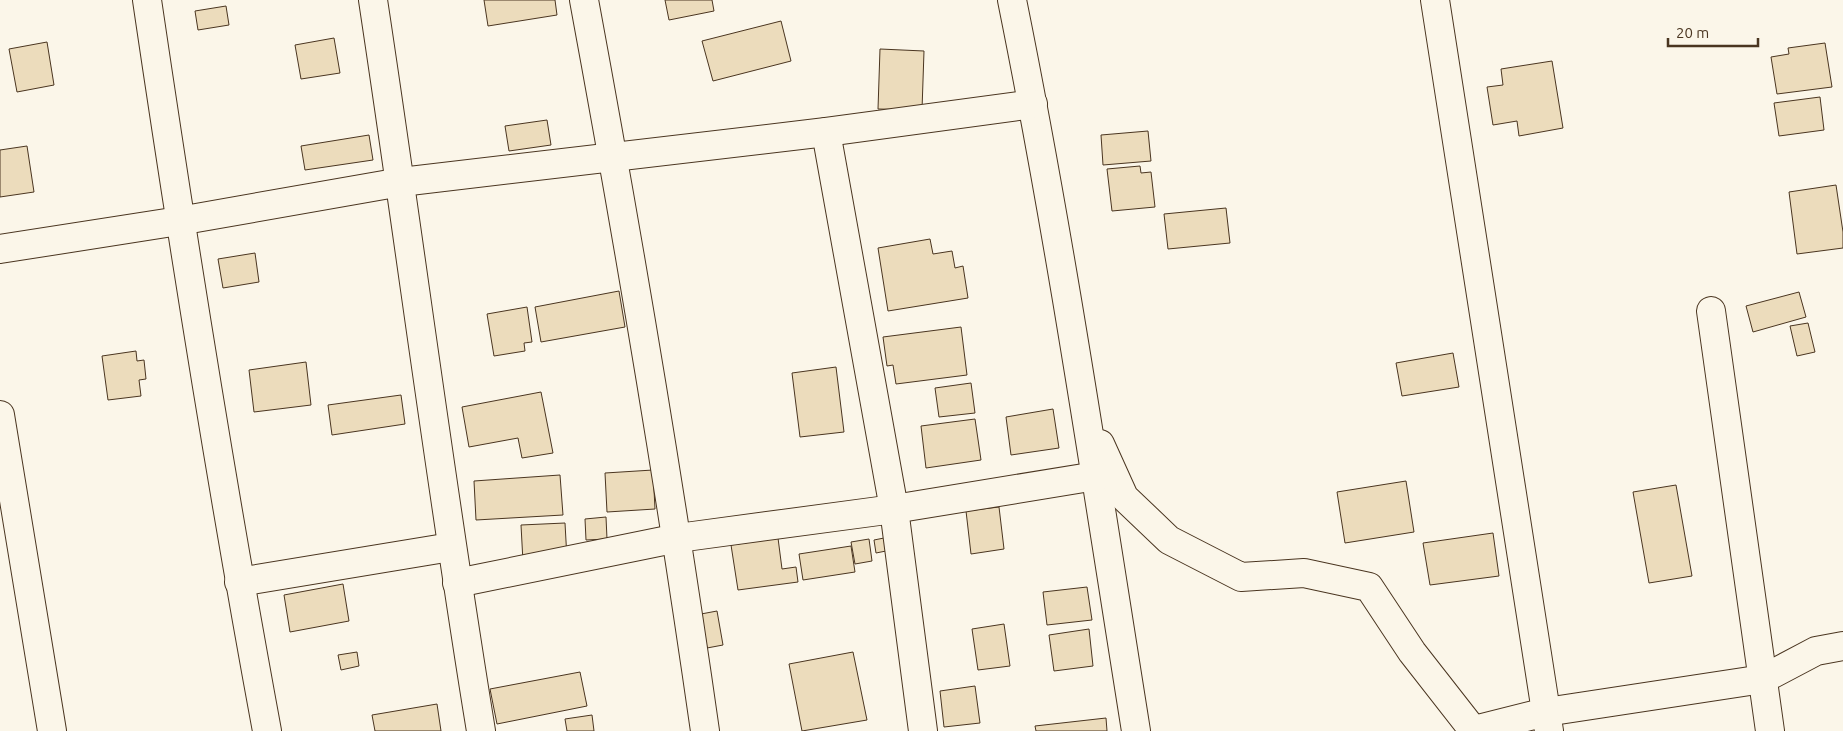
<svg xmlns="http://www.w3.org/2000/svg" width="1843" height="731" font-family="Ubuntu,sans-serif">
<style>
.building{fill:#ecdcbc;stroke:#4a3520}
.lines{fill:none;stroke-linecap:round;stroke-linejoin:round}
.minor-casing{stroke:#4a3520;stroke-width:30}
.minor{stroke:#fbf6e9;stroke-width:28}
</style>
<rect width="100%" height="100%" fill="#fbf6e9"/>
<g class="building">
<path d="M484,0H555L557,15L488,26Z"/>
<path d="M665,0H712L714,11L669,20Z"/>
<path d="M226,6L229,25L198,30L195,11Z"/>
<path d="M781,21L791,61L713,81L702,41Z"/>
<path d="M334,38L340,73L301,79L295,45Z"/>
<path d="M47,42L54,85L17,92L9,49Z"/>
<path d="M1825,43L1832,87L1777,94L1771,57L1789,54L1788,48Z"/>
<path d="M880,49L924,51L922,110L878,109Z"/>
<path d="M1552,61L1563,128L1519,136L1517,121L1493,125L1487,87L1503,85L1501,69Z"/>
<path d="M1820,97L1824,130L1779,136L1774,103Z"/>
<path d="M547,120L551,145L509,151L505,126Z"/>
<path d="M1148,131L1151,161L1103,165L1101,135Z"/>
<path d="M369,135L373,160L305,170L301,146Z"/>
<path d="M27,146L34,192L0,197V150Z"/>
<path d="M1140,166L1141,173L1151,172L1155,207L1112,211L1107,169Z"/>
<path d="M1836,185L1843,232V248L1797,254L1789,192Z"/>
<path d="M1226,208L1230,243L1168,249L1164,214Z"/>
<path d="M930,239L933,254L952,251L955,268L963,266L968,298L888,311L878,248Z"/>
<path d="M255,253L259,282L223,288L218,259Z"/>
<path d="M619,291L625,327L541,342L535,307Z"/>
<path d="M1799,292L1806,317L1753,332L1746,306Z"/>
<path d="M527,307L532,342L524,343L525,351L494,356L487,314Z"/>
<path d="M1808,323L1815,352L1797,356L1790,326Z"/>
<path d="M961,327L967,375L896,384L893,365L887,366L883,337Z"/>
<path d="M136,351L137,361L144,360L146,379L139,380L141,396L108,400L102,356Z"/>
<path d="M1453,353L1459,387L1402,396L1396,363Z"/>
<path d="M306,362L311,405L254,412L249,370Z"/>
<path d="M836,367L844,432L800,437L792,373Z"/>
<path d="M971,383L975,413L939,417L935,388Z"/>
<path d="M541,392L553,453L522,458L518,438L469,447L462,407Z"/>
<path d="M401,395L405,424L332,435L328,405Z"/>
<path d="M1053,409L1059,448L1011,455L1006,417Z"/>
<path d="M975,419L981,460L926,468L921,426Z"/>
<path d="M653,470L655,509L607,512L605,473Z"/>
<path d="M560,475L563,515L476,520L474,481Z"/>
<path d="M1406,481L1414,532L1345,543L1337,492Z"/>
<path d="M1676,485L1692,576L1649,583L1633,492Z"/>
<path d="M999,507L1004,549L971,554L966,511Z"/>
<path d="M606,517L607,539L586,540L585,519Z"/>
<path d="M565,523L567,559L523,562L521,525Z"/>
<path d="M1493,533L1499,576L1430,585L1423,543Z"/>
<path d="M778,538L782,569L796,567L798,582L738,590L731,545Z"/>
<path d="M884,538L886,551L876,553L874,540Z"/>
<path d="M869,539L872,561L855,564L851,542Z"/>
<path d="M851,546L855,572L803,580L799,554Z"/>
<path d="M343,584L349,621L290,632L284,595Z"/>
<path d="M1087,587L1092,620L1047,625L1043,592Z"/>
<path d="M717,611L723,645L707,648L701,614Z"/>
<path d="M1004,624L1010,666L978,670L972,629Z"/>
<path d="M1089,629L1093,666L1054,671L1049,635Z"/>
<path d="M357,652L359,666L341,670L338,655Z"/>
<path d="M853,652L867,720L802,731L789,664Z"/>
<path d="M580,672L587,706L497,724L490,689Z"/>
<path d="M975,686L980,723L944,727L940,691Z"/>
<path d="M437,704L441,731H375L372,715Z"/>
<path d="M592,715L594,731H567L565,719Z"/>
<path d="M1106,718L1107,731H1036L1035,726Z"/>
</g>
<g class="lines">
<g class="minor-casing">
<g id="minor">
<path d="M147,0C183,244 222,488 267,731"/>
<path d="M373,0C410,244 441,488 481,731"/>
<path d="M584,0C629,243 670,486 705,731"/>
<path d="M1012,0C1061,242 1097,487 1136,731"/>
<path d="M1435,0L1549,731"/>
<path d="M826,132L894,509L923,731"/>
<path d="M0,249L179,221L401,182L826,132L1033,104"/>
<path d="M1711,311L1770,731"/>
<path d="M0,415L52,731"/>
<path d="M1100,444L1124,497L1169,540L1241,577L1304,573L1369,587L1412,652L1473,730"/>
<path d="M239,582L451,547"/>
<path d="M457,583L678,538L894,509L1096,476"/>
<path d="M1470,731L1546,712L1763,679L1816,651L1843,646"/>
</g>
</g>
<use href="#minor" class="minor"/>
</g>
<path d="M1668 38v8h90v-8" fill="none" stroke="#4a3520" stroke-width="2.5"/>
<text x="1676" y="38" font-size="15" fill="#4a3520" stroke="#fbf6e9" stroke-width="4" paint-order="stroke">20 m</text>
</svg>
